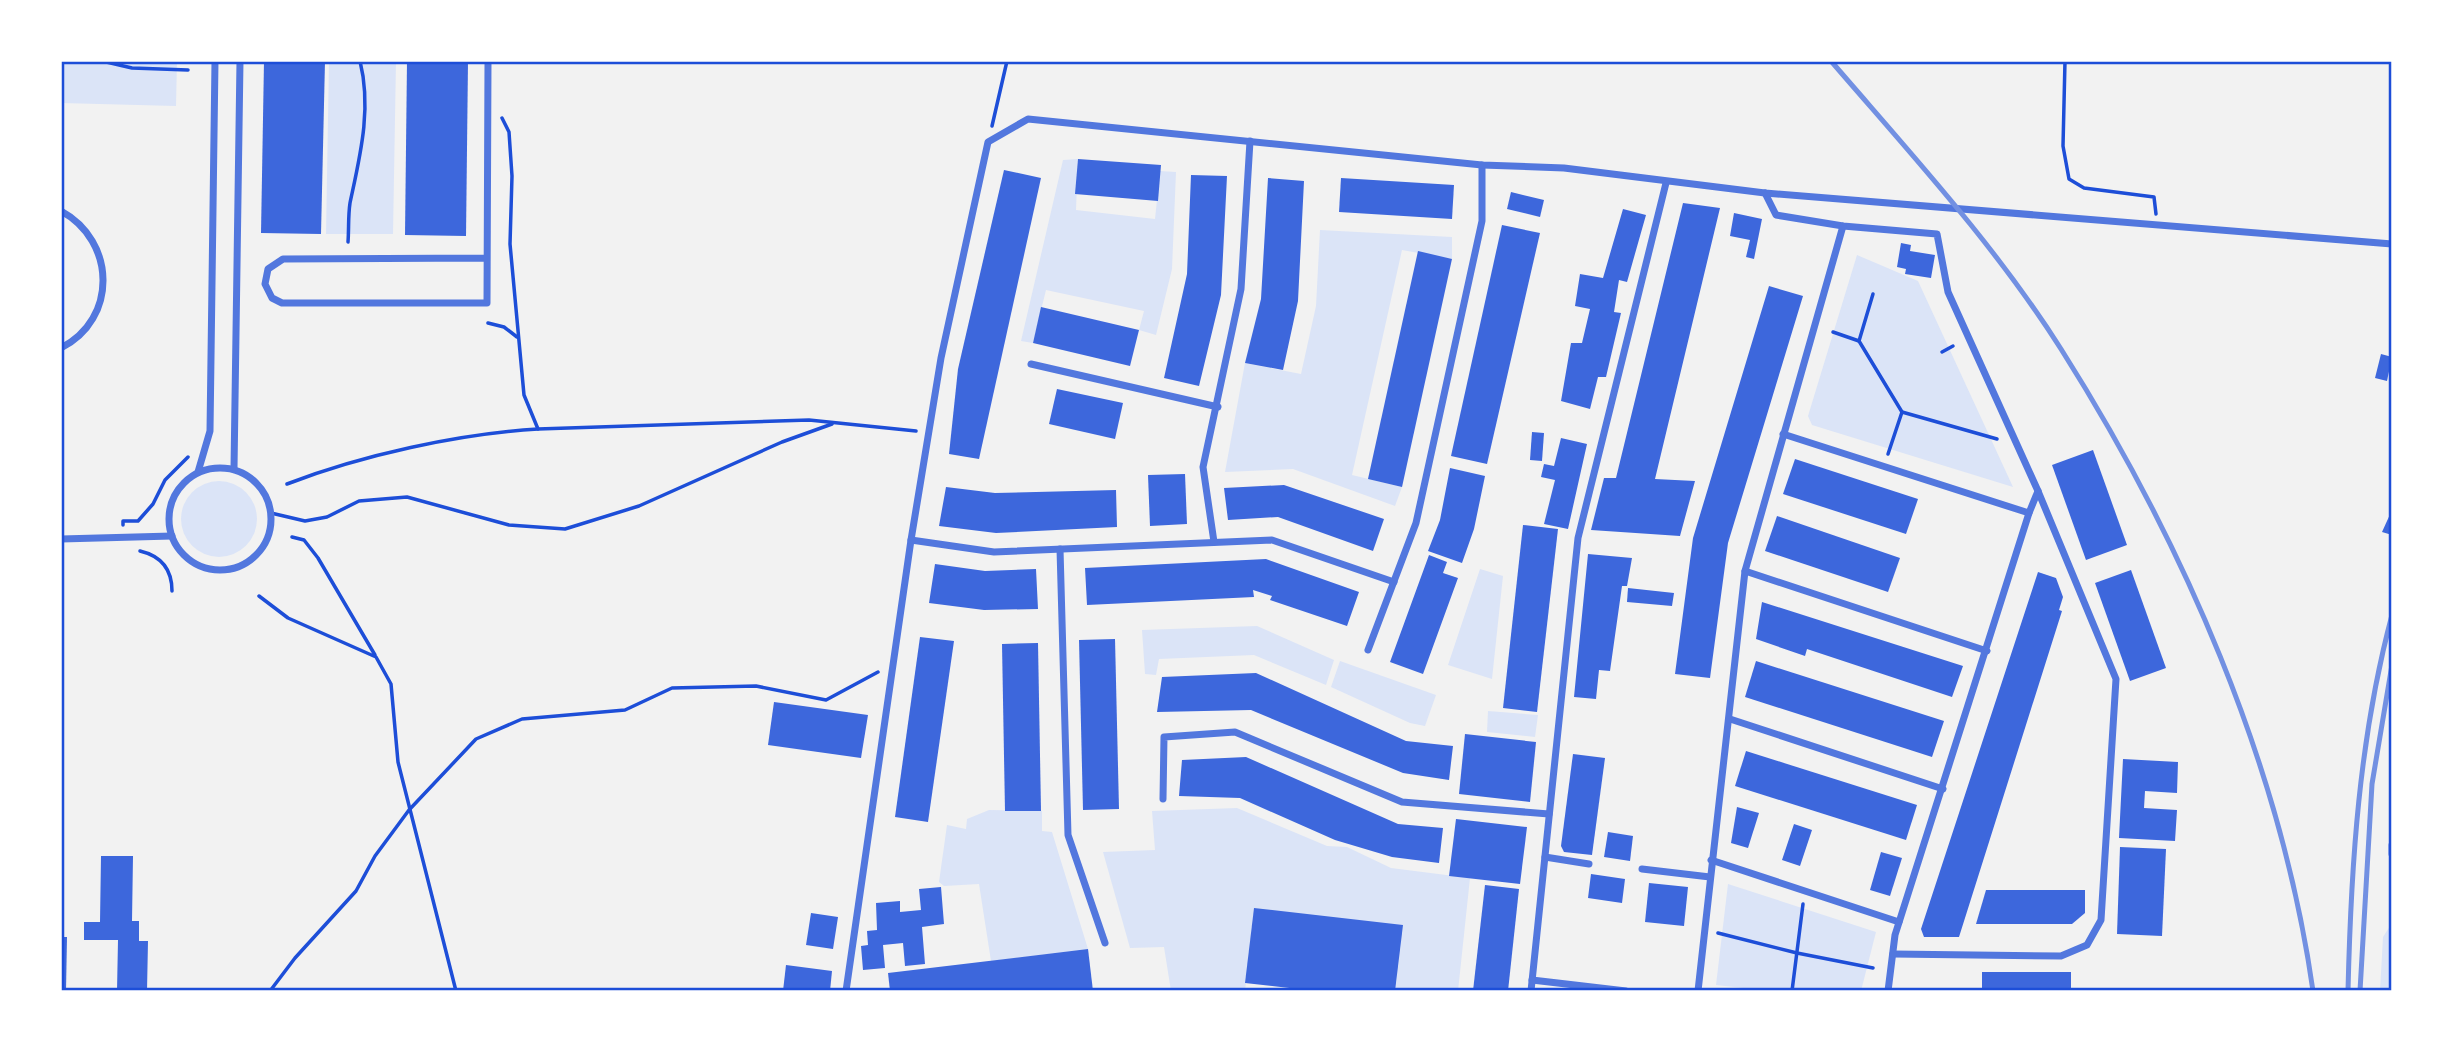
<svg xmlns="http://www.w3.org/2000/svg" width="2453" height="1052" font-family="Jost,sans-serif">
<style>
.green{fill:#dbe4f7}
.building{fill:#3d67dc}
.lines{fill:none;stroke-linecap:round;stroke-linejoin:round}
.path{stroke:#1d4ed8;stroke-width:3.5}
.minor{stroke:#5277de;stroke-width:7}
.rail{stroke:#7290e2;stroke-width:5}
.neatline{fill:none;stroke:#1d4ed8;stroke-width:2.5}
</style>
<rect width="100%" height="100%" fill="#f2f2f2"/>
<g class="green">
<path d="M61,61H177L176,106L61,103Z"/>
<path d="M329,61H396L393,234H326Z"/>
<path d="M1078,159L1076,210L1155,219L1160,171L1176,172L1172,269L1156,335L1139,330L1144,311L1046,290L1033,343L1021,341L1063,160Z"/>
<path d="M1320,230L1452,237V259L1402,250L1352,475L1402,487L1395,506L1293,469L1225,472L1245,363L1301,374L1316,306Z"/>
<path d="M1857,255L1918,281L2013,487L1812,425L1808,416Z"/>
<circle cx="219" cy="519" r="38"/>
<path d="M1480,569L1503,576L1492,679L1448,665Z"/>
<path d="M1257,626L1334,660L1326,685L1254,655L1159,659L1156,675L1145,674L1142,630Z"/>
<path d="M1340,661L1436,695L1425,726L1410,723L1331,687Z"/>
<path d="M1488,711L1538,715L1535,737L1487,732Z"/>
<path d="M1237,808L1327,846L1347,847L1391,868L1470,878L1458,991H1395L1254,908L1245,991H1171L1164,947L1130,948L1103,852L1155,850L1152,811Z"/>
<path d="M989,810L1042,811V831L1052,832L1088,949L991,961L979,884L944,886L939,882L947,825L966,829L967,819Z"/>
<path d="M1728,884L1876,932L1861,991H1770L1716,985Z"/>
<path d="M2392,923V991H2380L2383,937Z"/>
</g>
<g class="building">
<path d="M264,61H325L321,234L261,233Z"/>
<path d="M407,61H468L466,236L405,235Z"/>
<path d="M1078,159L1161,165L1158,201L1075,194Z"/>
<path d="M1004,170L1041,178L979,459L949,454L958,369Z"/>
<path d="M1191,175L1227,176L1221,295L1199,386L1164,378L1187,274Z"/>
<path d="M1268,178L1304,181L1298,301L1283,370L1245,363L1261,299Z"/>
<path d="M1341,178L1454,185L1452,219L1339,212Z"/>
<path d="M1511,192L1544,200L1540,217L1507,209Z"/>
<path d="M1683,203L1720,208L1655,479L1695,481L1680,536L1591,530L1604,478H1616Z"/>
<path d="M1623,209L1646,215L1627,282L1619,280L1614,312L1621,313L1606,377H1598L1590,409L1561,401L1571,343H1582L1590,309L1575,306L1580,274L1603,278Z"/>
<path d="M1734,213L1762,219L1754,259L1746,257L1750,240L1730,236Z"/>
<path d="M1502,225L1540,233L1487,464L1451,456Z"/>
<path d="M1901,243L1911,245L1910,251L1935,255L1931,278L1905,274L1906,269L1897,267Z"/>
<path d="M1418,251L1452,259L1402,487L1368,479Z"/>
<path d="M1769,286L1803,296L1728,543L1710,678L1675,674L1693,538Z"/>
<path d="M1041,307L1139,330L1130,366L1033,343Z"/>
<path d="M2381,354L2392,357L2387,381L2375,378Z"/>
<path d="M1057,389L1123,403L1115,439L1049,424Z"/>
<path d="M1532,432L1544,433L1542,461L1530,460Z"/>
<path d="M1561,438L1587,444L1568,529L1544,524L1555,480L1541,477L1544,464L1554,466Z"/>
<path d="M2093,450L2127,545L2086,560L2052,465Z"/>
<path d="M1795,459L1918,499L1906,534L1783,494Z"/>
<path d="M1450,468L1485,476L1474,529L1462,563L1428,551L1440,520Z"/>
<path d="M1185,474L1187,524L1150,526L1148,475Z"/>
<path d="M1284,485L1384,519L1373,551L1278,517L1228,520L1224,488Z"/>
<path d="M946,487L995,493L1116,490L1117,527L996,533L939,526Z"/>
<path d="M2392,510V535L2382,532Z"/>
<path d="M1777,516L1900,558L1888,592L1765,551Z"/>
<path d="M1523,525L1558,529L1537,712L1503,708Z"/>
<path d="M1588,554L1632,558L1627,586H1622L1610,671L1599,670L1596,699L1574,697Z"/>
<path d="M1429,555L1447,562L1443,573L1458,578L1423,674L1390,662Z"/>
<path d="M1266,559L1359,592L1347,626L1270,600L1272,596L1253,590L1254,597L1087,605L1085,568Z"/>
<path d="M935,564L985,571L1036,569L1038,609L984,610L929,603Z"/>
<path d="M2131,570L2166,668L2130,681L2095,583Z"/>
<path d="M2038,572L2056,578L2063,597L2059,610L2062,611L1959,937H1924L1921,929Z"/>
<path d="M1628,588L1674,593L1672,606L1627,602Z"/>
<path d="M1762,602L1963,666L1952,697L1807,649L1805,656L1756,639Z"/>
<path d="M920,637L954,641L928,822L895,817Z"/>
<path d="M1115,639L1119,809L1083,810L1079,640Z"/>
<path d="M1038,643L1041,811H1005L1002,644Z"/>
<path d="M1756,661L1944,721L1932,757L1745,697Z"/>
<path d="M1256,673L1406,741L1453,746L1449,780L1403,773L1251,710L1157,712L1162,677Z"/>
<path d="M774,702L868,715L861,758L768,745Z"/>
<path d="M1465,734L1536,742L1530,802L1459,794Z"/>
<path d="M1746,751L1917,805L1906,840L1735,786Z"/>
<path d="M1573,754L1605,758L1592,855L1564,852L1561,846Z"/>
<path d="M1246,757L1398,824L1443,828L1439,863L1392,857L1335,840L1240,798L1179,796L1182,760Z"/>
<path d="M2123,759L2178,762L2177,793L2145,791L2144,808L2177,810L2175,841L2119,838Z"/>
<path d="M1737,807L1759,813L1748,848L1731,843Z"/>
<path d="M1456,819L1527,827L1520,884L1449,876Z"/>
<path d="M1794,824L1812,830L1800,866L1782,860Z"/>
<path d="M1608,832L1633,836L1630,861L1604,857Z"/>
<path d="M2120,847L2166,849L2162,936L2117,934Z"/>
<path d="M1881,852L1902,858L1890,896L1870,890Z"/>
<path d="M101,856H133L132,921H139V941H148L147,991H117L118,940H84V922H100Z"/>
<path d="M1591,874L1625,879L1622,903L1588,898Z"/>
<path d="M1649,883L1688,887L1684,926L1645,922Z"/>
<path d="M1485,885L1519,889L1508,991H1473Z"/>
<path d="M941,887L944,924L922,927L925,964L905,966L903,943L883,945L885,968L863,970L861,946L868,945L867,931L877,930L876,903L900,901V912L921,910L919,889Z"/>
<path d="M1986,890H2085V913L2072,924H1976Z"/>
<path d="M1254,908L1403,925L1395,991H1315L1245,983Z"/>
<path d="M811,913L838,917L833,949L806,945Z"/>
<path d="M61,937H67L66,991H61Z"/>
<path d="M1088,949L1093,991H890L888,973Z"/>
<path d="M786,965L832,971L830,991H783Z"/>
<rect x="1982" y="972" width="89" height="19"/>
</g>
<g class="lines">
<g class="path">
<path d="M102,61L132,68L188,70"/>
<path d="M2065,61L2063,146L2069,179L2084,188L2154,197L2156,214"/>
<path d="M502,118L509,132L512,176L510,244L524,395L538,429L809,420L916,431"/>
<path d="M992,126L1007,61"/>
<path d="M348,242C349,229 348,216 350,203C360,156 372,109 360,61"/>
<path d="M1873,294L1859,341L1902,412L1997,439"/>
<path d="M488,323L504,327L517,337"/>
<path d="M1833,332L1859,341"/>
<path d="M1942,352L1953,346"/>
<path d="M1888,454L1902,412"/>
<path d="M287,484C362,455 458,434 538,429"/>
<path d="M271,513L305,521L327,517L359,501L407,497L509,525L565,529L639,506L782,442L832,424"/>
<path d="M123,525V521H138L153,504L165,480L188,457"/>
<path d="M292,537L304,540L318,558L375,655"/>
<path d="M140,551C161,556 172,569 172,591"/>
<path d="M259,596L288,618L376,657L391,684L398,762L456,991"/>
<path d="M1718,933L1797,953L1873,968"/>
<path d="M270,991L295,958L356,891L375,856L409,810L476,739L522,719L625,710L672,688L756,686L826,700L878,672"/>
<path d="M1792,991L1803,904"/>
</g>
<g class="minor">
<path d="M1765,193L1776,215L1843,226L1937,234L1948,292L2038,491L2116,679L2101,920L2087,945L2061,956L1893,954"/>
<path d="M61,211C116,241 118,319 61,348"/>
<path d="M487,258L283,259L268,269L265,284L272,298L282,303H487L488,61"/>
<path d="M1031,364L1218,407"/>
<path d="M1783,434L2029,513"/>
<circle cx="220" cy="519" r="51"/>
<path d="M234,469L240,61"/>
<path d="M198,472L210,431L215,61"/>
<path d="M61,539L172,536"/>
<path d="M911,540L994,552L1272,540L1394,582"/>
<path d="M1214,542L1203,467L1241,289L1250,141"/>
<path d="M1060,549L1068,835L1105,943"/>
<path d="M1745,571L1987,651"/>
<path d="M1368,650L1416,523L1482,221V165"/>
<path d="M1730,719L1943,789"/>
<path d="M1163,799L1164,737L1235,732L1402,802L1549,814"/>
<path d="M2392,845V854"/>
<path d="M1545,857L1589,864"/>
<path d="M1711,860L1899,922"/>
<path d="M1642,869L1710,877"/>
<path d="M1532,980L1626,991"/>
<path d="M846,991L911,540L941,358L988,142L1028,119L1482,165L1564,168L1765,193L2392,244"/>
<path d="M1531,991L1578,538L1666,183"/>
<path d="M1698,991L1745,571L1843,226"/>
<path d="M1888,991L1895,935L2029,513L2038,491"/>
</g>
<g class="rail">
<path d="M1831,61C1911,154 1995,245 2061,349C2182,540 2281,765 2313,991"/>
<path d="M2348,991C2351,865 2359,738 2392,615"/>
<path d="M2360,991L2372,784L2392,665"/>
</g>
</g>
<rect width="2453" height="1052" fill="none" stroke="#ffffff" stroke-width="126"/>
<rect x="63" y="63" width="2327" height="926" class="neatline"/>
</svg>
